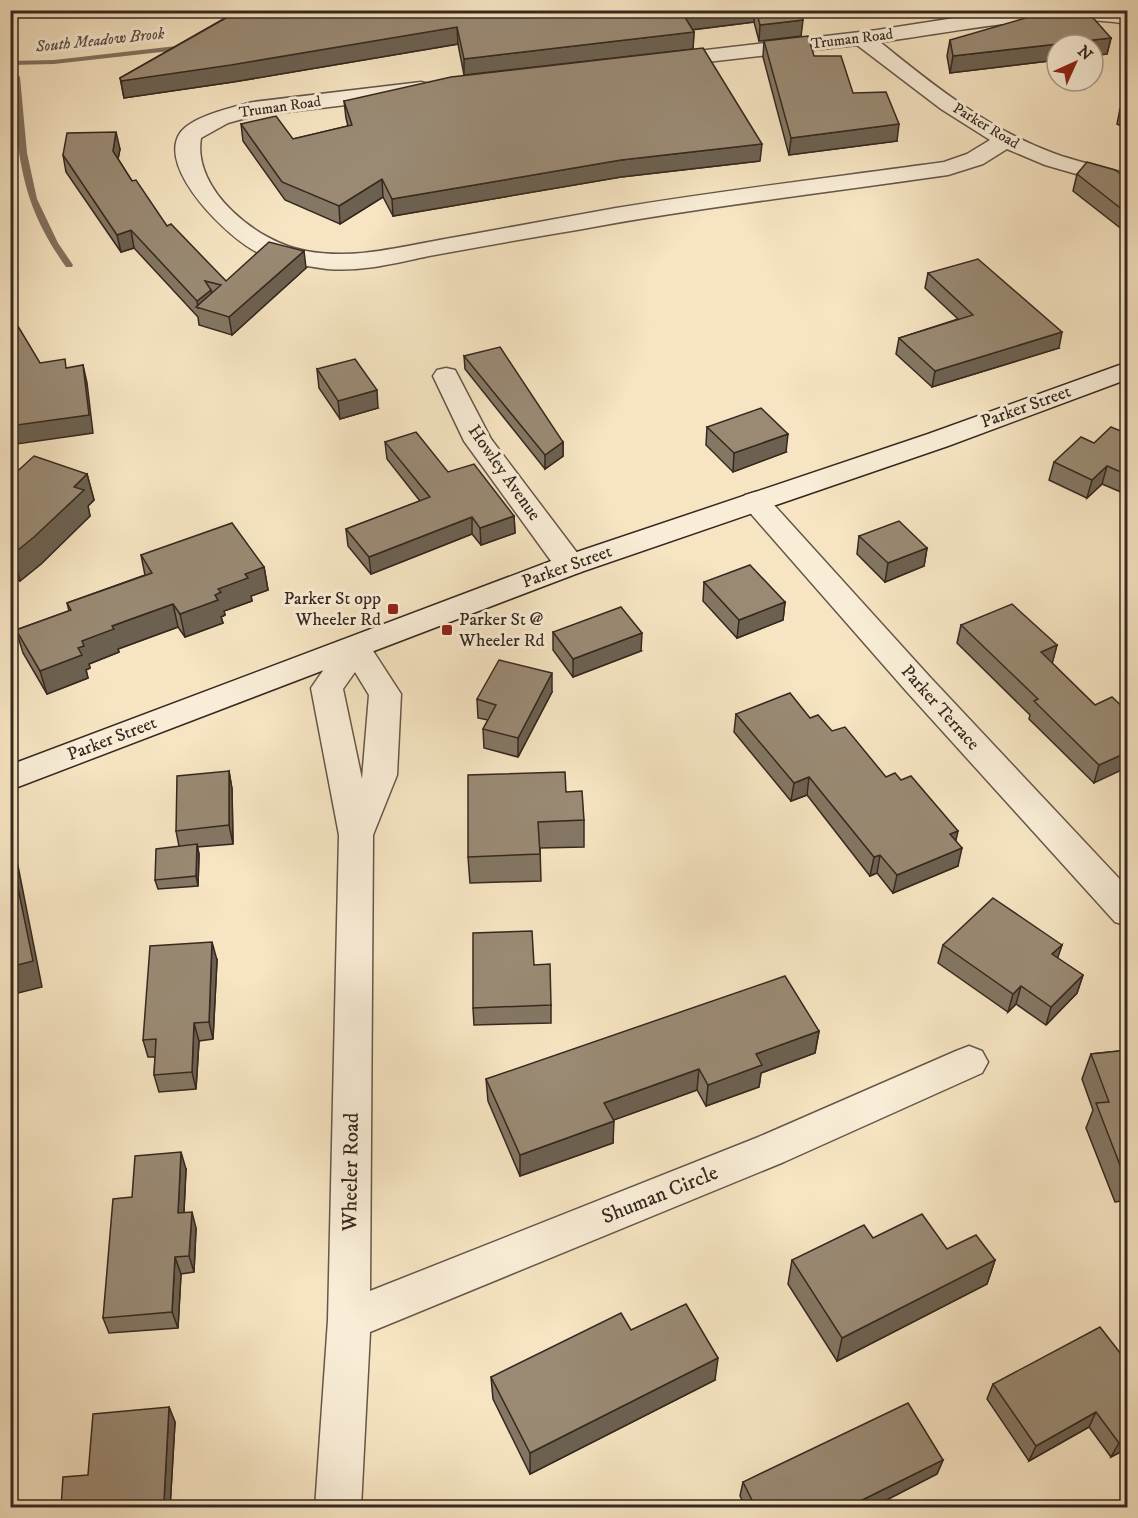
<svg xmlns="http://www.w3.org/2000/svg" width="1138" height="1518" font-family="'IM FELL DW Pica',serif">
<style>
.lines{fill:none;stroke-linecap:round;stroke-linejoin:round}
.stream{fill:#827260;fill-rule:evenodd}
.street-casing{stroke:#665748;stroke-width:3}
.secondary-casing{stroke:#36281f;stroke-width:3}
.street{fill:#f9edd7;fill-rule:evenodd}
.secondary{fill:#f9edd7;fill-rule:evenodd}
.wall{fill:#847764;stroke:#36281f;stroke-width:1.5}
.shaded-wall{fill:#6c6151;stroke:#36281f;stroke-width:1.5}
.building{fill:#9a8a74;stroke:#36281f;stroke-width:1.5}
.poi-dot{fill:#8f2418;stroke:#f9edd7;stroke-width:2}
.labels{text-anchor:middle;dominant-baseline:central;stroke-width:6;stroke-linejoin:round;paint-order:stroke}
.far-street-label{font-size:15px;fill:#36281f;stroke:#f9edd7}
.far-water-label{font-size:16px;font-style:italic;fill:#5c4d3f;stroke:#f9edd7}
.street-label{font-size:18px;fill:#36281f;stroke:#f9edd7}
.poi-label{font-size:18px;fill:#36281f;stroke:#f9edd7;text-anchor:end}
.near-street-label{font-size:21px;fill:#36281f;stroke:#f9edd7}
</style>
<rect width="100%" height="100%" fill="#f6e4c2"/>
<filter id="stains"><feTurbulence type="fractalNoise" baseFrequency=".00333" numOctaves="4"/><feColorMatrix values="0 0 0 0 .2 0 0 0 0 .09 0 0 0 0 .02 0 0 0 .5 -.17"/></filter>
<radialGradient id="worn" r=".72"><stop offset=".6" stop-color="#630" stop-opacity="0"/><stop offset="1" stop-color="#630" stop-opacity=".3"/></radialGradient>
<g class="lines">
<g class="stream">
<path d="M185,45L189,47L188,49L54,64L10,65V61L54,60Z"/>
<path d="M10,67L20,77L27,153L37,199L58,243L73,265L72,267H66C27,212 20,174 14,108C13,94 10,80 10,67Z"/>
</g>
<g class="street-casing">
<g id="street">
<path d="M1006,10H1120L1128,12V24C1044,11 963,31 880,42C933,85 988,129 1053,153C1077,162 1103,167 1128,174V189L1045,165L1007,149L983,164L948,175C824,193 700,207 577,230C528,238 478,247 429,256C396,263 362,272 327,269C305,266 280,262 259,253C230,240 156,169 180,133C192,116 234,107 253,102L421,82L429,84L432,89L429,94L421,96L253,116L228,123L201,138C192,191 259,243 306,251C354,260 399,247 445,239C502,229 559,218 616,208C725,190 835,177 944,162L967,154L990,140L941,109L857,45L663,67L655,66L652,61L655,56L663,55L877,30Z"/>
<path d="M446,368L455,370L491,439L581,558L585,565L581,572L570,575L559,572L464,441L433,376L437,370Z"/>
<path d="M755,492L765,495L929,676L1128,888V926L1115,922L907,692L745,507L741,501L745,495Z"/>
<path d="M355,637L366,640L401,694L397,775L373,835L370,1291L756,1138L956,1051L969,1046L982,1051L988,1062L982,1073L784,1162L370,1332L361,1508H315L328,1320L339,835L311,688L344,640ZM355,672L369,695L362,779L343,689Z"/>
</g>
</g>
<g class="secondary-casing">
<path id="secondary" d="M1128,362V379L948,446L581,572L10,790V765L559,558L928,434Z"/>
</g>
<use href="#street" class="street"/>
<use href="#secondary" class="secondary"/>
</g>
<g class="wall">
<path d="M239,10H857L802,17L801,36L759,41L754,22L692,30L694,32L693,49L464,75L458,44L233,82L124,98L120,78Z"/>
<path d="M1111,38L1107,54L1057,45V60L950,73L947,56L950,40Z"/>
<path d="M764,41L814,56L853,93L897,141L789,155L763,57Z"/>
<path d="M344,101L760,161L621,177L393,216L383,197L340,224L285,200L243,141L241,124L293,139L348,126L346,118Z"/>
<path d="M1128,104V129L1117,124L1120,109Z"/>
<path d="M120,149L118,159L132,181L167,226L226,281L306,268L232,335L199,325L198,317L134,248L121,252L66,172L63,155Z"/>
<path d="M1077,174L1128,179V234L1073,191Z"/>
<path d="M928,273L1059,348L932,387L896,354L899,338L958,319L925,288Z"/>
<path d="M464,356L563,442V456L545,469L465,369Z"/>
<path d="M317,369L378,408L340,419L319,388Z"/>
<path d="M707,427L786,452L733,472L706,445Z"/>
<path d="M1128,434V495L1102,484L1087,498L1049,480L1054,462L1094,443Z"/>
<path d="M385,442L448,472L514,516L515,533L481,545L472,534L371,574L348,546L346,529L420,501L387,459Z"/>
<path d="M87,474L94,500L88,506L90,516L41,564L20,581L10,577V478Z"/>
<path d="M859,536L927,548L924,566L885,582L857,554Z"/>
<path d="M141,555L264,567L268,590L251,596L252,601L224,611L225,615L221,617L223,623L185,637L178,627L118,649L119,652L89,664L90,668L86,670L88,678L47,694L23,653L16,630L69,611L67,603L145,575Z"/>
<path d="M704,582L785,602L783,620L737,638L703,601Z"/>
<path d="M961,625L1057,645L1052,663L1095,705L1128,712L1094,783L1029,719L1030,715L957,643Z"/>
<path d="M553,632L641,651L573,677L553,650Z"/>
<path d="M552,692L518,757L484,748L483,729L488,720L478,718L477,699Z"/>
<path d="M736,714L810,718L832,731L956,840L958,866L893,893L877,873L870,876L807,795L791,801L734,732Z"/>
<path d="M229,771L232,789L233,844L197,847L199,854L198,886L158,889L155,880L179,846L176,831Z"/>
<path d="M566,792L584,820V847L540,848L541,881L470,883L468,857Z"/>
<path d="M943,945H1062L1057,958L1083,975L1077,993L1046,1025L1016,1004L1008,1012L938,963Z"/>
<path d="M217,960L213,1039L199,1041L196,1089L159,1092L154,1075L155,1057H148L143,1040Z"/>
<path d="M534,965L551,1005V1023L474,1025L473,1008Z"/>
<path d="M819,1031L815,1053L761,1073L759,1087L706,1106L697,1090L613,1120V1143L520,1176L488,1101L486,1079Z"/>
<path d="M1128,1050V1200L1115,1202L1086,1128L1093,1110L1082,1079L1091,1054Z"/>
<path d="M186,1169L184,1212L196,1228L194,1272L181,1274L178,1328L109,1333L103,1318L132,1197Z"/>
<path d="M873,1238L947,1249L995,1260L987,1284L837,1361L788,1284L792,1260Z"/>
<path d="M631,1330L715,1380L530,1474L493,1399L491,1377Z"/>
<path d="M1128,1363V1448L1111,1457L1089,1427L1029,1461L987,1399L993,1384Z"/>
<path d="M169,1407L175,1422L170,1508H61L88,1475Z"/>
<path d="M943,1460L937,1474L871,1508H746L740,1496L743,1482Z"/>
</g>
<g class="shaded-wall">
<path d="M715,10H755L754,22L682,31L683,14Z"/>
<path d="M796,10H857L795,17Z"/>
<path d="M803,20L801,36L759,41L760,25Z"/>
<path d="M457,27L458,44L233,82L124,98L121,81Z"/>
<path d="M694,32L693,49L464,75V59Z"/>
<path d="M1111,38L1107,54L1093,56V45H1057V60L950,73L953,56Z"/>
<path d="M899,124L897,141L789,155L791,138Z"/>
<path d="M116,132L120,149L116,168L113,151Z"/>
<path d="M762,144L760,161L621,177L393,216L392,199L621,160Z"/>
<path d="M382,179L383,197L340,224L339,206Z"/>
<path d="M131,230L134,248L121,252L117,235Z"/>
<path d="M304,251L306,268L232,335L229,317Z"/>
<path d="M211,290L214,307L198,308L197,301Z"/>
<path d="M1062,332L1059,348L932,387L935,371Z"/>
<path d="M83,365L87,383L93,433L10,445V426Z"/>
<path d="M377,390L378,408L340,419L338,401Z"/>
<path d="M788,434L786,452L733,472L734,453Z"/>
<path d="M563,442V456L545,469V455Z"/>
<path d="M1107,466L1102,484L1087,498L1092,480Z"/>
<path d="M87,474L94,500L88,506L90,516L41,564L20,581L13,554L74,487Z"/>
<path d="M514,516L515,533L481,545L480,528Z"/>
<path d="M472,517V534L371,574L369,557Z"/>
<path d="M927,548L924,566L885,582L888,563Z"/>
<path d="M264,567L268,590L251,596L252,601L224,611L225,615L221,617L223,623L185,637L180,614L215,595L218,589L245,574Z"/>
<path d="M785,602L783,620L737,638L739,620Z"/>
<path d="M173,604L178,627L118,649L119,652L89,664L90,668L86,670L88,678L47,694L40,671L78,648L82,641L112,626Z"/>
<path d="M642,633L641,651L573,677V659Z"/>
<path d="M1057,645L1052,664L1041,652Z"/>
<path d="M552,673V692L518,757V738Z"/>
<path d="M1128,752V767L1094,783L1099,765Z"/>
<path d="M229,771L232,789L233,844L229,825Z"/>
<path d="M809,777L807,795L791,801L794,783Z"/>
<path d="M958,831L954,849L950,834Z"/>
<path d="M197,844L199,854L198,886L196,876Z"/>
<path d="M10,845L18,866L42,987L10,995Z"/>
<path d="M962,848L958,866L893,893L897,875Z"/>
<path d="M880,855L877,873L870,876L874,857Z"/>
<path d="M212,942L217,960L213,1039L209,1022Z"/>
<path d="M1062,945L1056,963L1052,954Z"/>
<path d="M1083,975L1077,993L1046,1025L1051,1007Z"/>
<path d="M1021,986L1016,1004L1008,1012L1013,994Z"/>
<path d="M194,1023L199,1041L196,1089L192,1072Z"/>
<path d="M819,1031L815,1053L761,1073L759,1087L706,1106L708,1085L756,1054Z"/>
<path d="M699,1069L697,1090L603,1124L604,1103Z"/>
<path d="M614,1121L613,1143L520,1176V1155Z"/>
<path d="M181,1152L186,1169L183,1229L178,1213Z"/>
<path d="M192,1212L196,1228L194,1272L189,1256Z"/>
<path d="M175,1257L181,1274L178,1328L172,1312Z"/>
<path d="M995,1260L987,1284L837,1361L842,1338Z"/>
<path d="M718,1358L715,1380L530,1474V1453Z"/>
<path d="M169,1407L175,1422L170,1508H166L164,1501Z"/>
<path d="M1096,1412L1089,1427L1029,1461L1036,1446Z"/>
<path d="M1128,1438V1448L1111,1457L1119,1443Z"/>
<path d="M943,1460L937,1474L871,1508H846Z"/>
</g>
<g class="building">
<path d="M240,10H715L683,14L694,32L464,59L457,27L231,65L121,81L120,78Z"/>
<path d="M756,10H800L803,20L760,25Z"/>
<path d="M1053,10H1086L1111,38L953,56L950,40Z"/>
<path d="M808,36L814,56H841L853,93L886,92L899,124L791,138L764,41Z"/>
<path d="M703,48L762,144L621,160L392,199L382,179L339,206L282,182L241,124L276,116L293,139L352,125L344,101L451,77Z"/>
<path d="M1128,104V112L1120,109Z"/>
<path d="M116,132L113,151L132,181L136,180L167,226L171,224L226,281L269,242L304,251L229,317L196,307L221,285L205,281L211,290L197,301L131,230L117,235L63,155L67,133Z"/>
<path d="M1087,162L1115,170L1128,179V214L1077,174Z"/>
<path d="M978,259L1062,332L935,371L899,338L973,315L928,273Z"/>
<path d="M10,313L40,363L65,359L66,368L83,365L89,415L10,426Z"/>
<path d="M500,347L563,442L545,455L464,356Z"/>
<path d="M355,359L377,390L338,401L317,369Z"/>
<path d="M761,408L788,434L734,453L707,427Z"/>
<path d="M1111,427L1128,434V475L1107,466L1092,480L1054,462L1081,437L1094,443Z"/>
<path d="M416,432L448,472L474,464L514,516L480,528L472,517L369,557L346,529L430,497L385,442Z"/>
<path d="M34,456L87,474L74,487L84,490L34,537L13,554L10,553V478Z"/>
<path d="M899,521L927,548L888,563L859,536Z"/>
<path d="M232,523L264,567L245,574L248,578L218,589L221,592L215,595L218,600L180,614L173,604L112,626L114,629L82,641L84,646L78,648L82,655L40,671L16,630L71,610L67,603L152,573L141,555Z"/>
<path d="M750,565L785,602L739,620L704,582Z"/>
<path d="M1012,604L1057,645L1041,652L1095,705L1112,697L1128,712V735L1124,737L1128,740V752L1099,765L1034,701L1038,699L961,625Z"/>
<path d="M621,607L642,633L573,659L553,632Z"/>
<path d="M499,660L552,673L518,738L483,729L496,705L477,699Z"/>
<path d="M790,693L810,718L818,715L832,731L845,727L886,777L895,773L901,780L911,776L958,831L950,834L962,848L897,875L880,855L874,857L809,777L794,783L736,714Z"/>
<path d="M229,771V825L176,831L177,776Z"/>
<path d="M565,772L566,792L582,791L584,820L538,822L540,854L468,857V775Z"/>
<path d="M197,844L196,876L155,880L156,849Z"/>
<path d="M10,849L33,961L10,967Z"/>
<path d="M993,898L1062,945L1052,954L1083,975L1051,1007L1021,986L1013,994L943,945Z"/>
<path d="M532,931L534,965L550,964L551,1005L473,1008V933Z"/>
<path d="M212,942L209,1022L194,1023L192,1072L154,1075L156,1039L143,1040L150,946Z"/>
<path d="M785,976L819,1031L756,1054L762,1065L708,1085L699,1069L604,1103L614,1121L520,1155L486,1079Z"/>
<path d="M1128,1050V1178H1125L1096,1103L1109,1102L1091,1054Z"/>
<path d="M181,1152L178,1213L192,1212L189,1256L175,1257L172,1312L103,1318L113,1199L132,1197L135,1156Z"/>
<path d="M922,1214L947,1249L976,1235L995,1260L842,1338L792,1260L864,1225L873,1238Z"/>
<path d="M686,1304L718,1358L530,1453L491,1377L621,1313L631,1330Z"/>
<path d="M1100,1327L1128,1363V1438L1119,1443L1096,1412L1036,1446L993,1384Z"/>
<path d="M908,1403L943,1460L846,1508H756L743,1482Z"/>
<path d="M169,1407L164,1501L96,1508H61L63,1477L88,1475L93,1414Z"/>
</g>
<g class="poi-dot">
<rect x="387" y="603" width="12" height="12" rx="3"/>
<rect x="441" y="624" width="12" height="12" rx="3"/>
</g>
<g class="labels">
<g class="far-street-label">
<text transform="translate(852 39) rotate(-7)">Truman Road</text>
<text transform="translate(280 107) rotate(-8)">Truman Road</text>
<text transform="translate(986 126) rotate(31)">Parker Road</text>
</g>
<g class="far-water-label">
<text transform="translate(100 40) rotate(-6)">South Meadow Brook</text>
</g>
<g class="street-label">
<text transform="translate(1026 407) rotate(-20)">Parker Street</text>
<text transform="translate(504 473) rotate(55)">Howley Avenue</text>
<text transform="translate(567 567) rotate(-20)">Parker Street</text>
<text transform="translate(940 708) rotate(48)">Parker Terrace</text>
<text transform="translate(112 739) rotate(-21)">Parker Street</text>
</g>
<g class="poi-label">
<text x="381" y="599">Parker St opp<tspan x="381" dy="21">Wheeler Rd</tspan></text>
<text x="459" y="620" text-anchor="start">Parker St @<tspan x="459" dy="21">Wheeler Rd</tspan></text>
</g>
<g class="near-street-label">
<text transform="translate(351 1172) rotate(-89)">Wheeler Road</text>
<text transform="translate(660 1195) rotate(-22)">Shuman Circle</text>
</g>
</g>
<rect width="1138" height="1518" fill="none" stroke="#f6e4c2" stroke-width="36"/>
<rect x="12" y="12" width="1114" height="1494" fill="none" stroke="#36281f" stroke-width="3"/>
<rect x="18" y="18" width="1102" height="1482" fill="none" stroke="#36281f" stroke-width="1.5"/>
<g transform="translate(1075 63) rotate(45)"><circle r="28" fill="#f9edd7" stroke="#ab9e8d" stroke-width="1.5"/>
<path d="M0-4.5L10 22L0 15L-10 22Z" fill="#8f2418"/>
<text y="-9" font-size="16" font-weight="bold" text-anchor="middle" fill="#36281f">N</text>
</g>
<rect width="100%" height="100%" filter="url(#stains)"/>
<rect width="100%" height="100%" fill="url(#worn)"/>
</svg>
